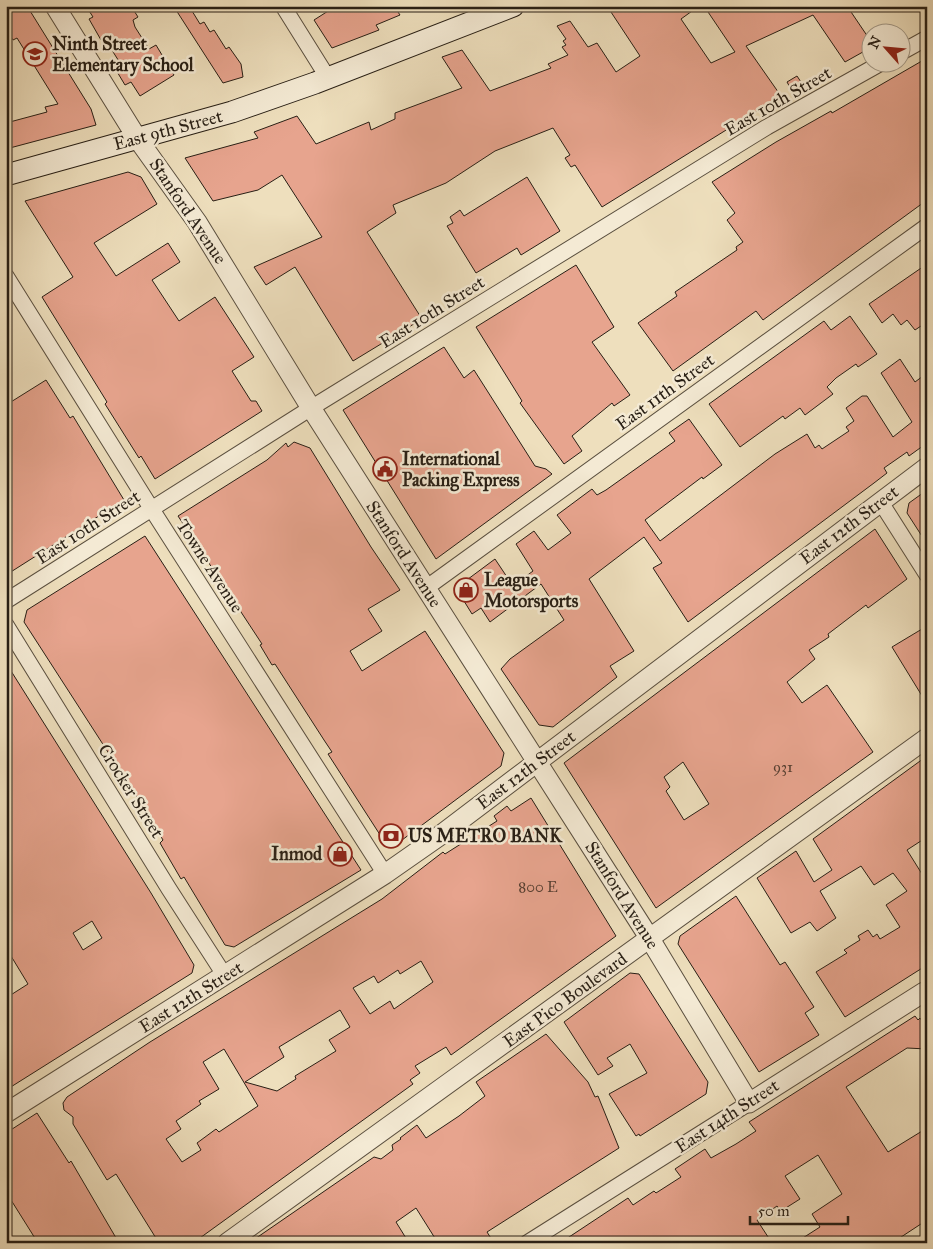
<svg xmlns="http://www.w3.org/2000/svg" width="933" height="1249" font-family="'IM FELL Great Primer',serif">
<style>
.building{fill:#e7a48e;stroke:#281f15;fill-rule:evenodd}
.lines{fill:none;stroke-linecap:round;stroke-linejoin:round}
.minor-casing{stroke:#5a4f3f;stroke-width:17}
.tertiary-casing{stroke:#5a4f3f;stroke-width:21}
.secondary-casing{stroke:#281f15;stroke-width:23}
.minor{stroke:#f4ead4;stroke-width:15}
.tertiary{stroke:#f4ead4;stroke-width:19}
.secondary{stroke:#f4ead4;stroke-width:21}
.labels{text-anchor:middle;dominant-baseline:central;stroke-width:5;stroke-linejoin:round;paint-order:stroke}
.number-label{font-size:15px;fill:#584033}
.poi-label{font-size:18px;font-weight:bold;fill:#281f15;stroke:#f4ead4;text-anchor:start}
.street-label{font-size:18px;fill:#281f15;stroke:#f4ead4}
</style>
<rect width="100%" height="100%" fill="#eedfbd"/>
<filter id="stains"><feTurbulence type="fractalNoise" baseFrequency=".004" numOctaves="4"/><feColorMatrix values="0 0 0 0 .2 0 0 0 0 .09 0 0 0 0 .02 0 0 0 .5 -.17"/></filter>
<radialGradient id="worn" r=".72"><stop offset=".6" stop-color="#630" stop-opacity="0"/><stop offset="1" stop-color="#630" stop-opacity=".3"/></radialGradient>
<g class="building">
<path d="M6,6H27L91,109L96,125L6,149V123L47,112L45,107L58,104L17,38L13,40L6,29Z"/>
<path d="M86,6H131L138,17L133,20L135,27L149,49L156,45L174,75L140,96L131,82L125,85L116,70L122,66L108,44L103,38L101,40L89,19L93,17Z"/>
<path d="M182,6H189L200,24L204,22L210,32L214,30L226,49L229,47L241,64L243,77L223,83L176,10Z"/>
<path d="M336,6H394L400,15L376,25L379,30L332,48L314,20Z"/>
<path d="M607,6H699L681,19L711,63L735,52L704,6H847L870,40V48L845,62L813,15L746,46L781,96L602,207L575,165L571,167L565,158L570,155L553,128L495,151L446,183L393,205L396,213L367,232L422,319L353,361L295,267L266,285L254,267L322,237L282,175L258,190L213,201L185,158L258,138L254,132L297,116L316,144L369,122L371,130L395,119V113L462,88L442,57L462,50L490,91L551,68L548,64L568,55L562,47L566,45L563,41L566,39L557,26L570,21L588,47L597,43L616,72L640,56Z"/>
<path d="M927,58V200L763,320L756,311L673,371L638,323L677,296L675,292L737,250L736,247L743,242L727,220L735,213L712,182L776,142L831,111L832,113Z"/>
<path d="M797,76L803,85L792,91L787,82Z"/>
<path d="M128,172L141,177L157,204L94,243L116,276L168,243L180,262L152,280L179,321L215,297L254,357L232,371L251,401H256L262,411L155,479L141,456L139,458L105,404L107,402L42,297L73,277L25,201Z"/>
<path d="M527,177L560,231L521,255L517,248L476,273L447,226L453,223L450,217L460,210L464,216Z"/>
<path d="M927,264V322L915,330L907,320L901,325L893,314L882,323L869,304Z"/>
<path d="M576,265L614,327L592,342L630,395L614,406L612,403L572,436L582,451L564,464L520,403L522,401L476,327Z"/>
<path d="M850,316L877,354L858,367L856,364L836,378L827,387L833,394L805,415L800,408L785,419L783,416L740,447L709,404L824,321L831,330Z"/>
<path d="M444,347L464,378L474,370L535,466L546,469L552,474L436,559L343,410Z"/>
<path d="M900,359L915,382L927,373V443L909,456L907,452L884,468L887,473L874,483L688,622L653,568L662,563L644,537L589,579L634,651L610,666L617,677L553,727L539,725L501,669L510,659L564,620L541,584L490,622L481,608L472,614L456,588L495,559L513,586L533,571L516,544L534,531L548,550L571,533L557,515L592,489L597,495L606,490L675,441L669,433L689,419L722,465L703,479L702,477L645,520L660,541L775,454L807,434L815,448L819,445L822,449L849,431L846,427L854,421L846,408L862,396H867L893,437L912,422L881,373Z"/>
<path d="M46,380L70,418L73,416L124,500L6,575V405Z"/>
<path d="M294,442L310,448L371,547L400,590L368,609L382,631L350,651L362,671L425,631L504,753L501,766L398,843L384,841L328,754L332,752L324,740L275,664L272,665L260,645L262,644L178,516L267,460L286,443L288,447Z"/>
<path d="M927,490V544L907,513L909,503Z"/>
<path d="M875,529L907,579L868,608L866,605L828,634L829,637L809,650L815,659L787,682L802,703L827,685L873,752L656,908L564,763ZM683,762L709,804L684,820L666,791L670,787L664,777Z"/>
<path d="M145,536L361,870L234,947L225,945L184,877L181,879L160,843L163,840L137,797L24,622L27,610Z"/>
<path d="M927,626V704L892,647Z"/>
<path d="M6,663L151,893L194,965L192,973L6,1090V998L28,984L11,956L6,958ZM92,921L102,938L83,950L73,933Z"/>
<path d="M927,756V837L907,850L927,882V965L845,1017L816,972L847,953L844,950L860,940L858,936L868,930L873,937L877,934L880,939L900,927L886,905L907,891L893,873L874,885L861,866L820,891L836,918L817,931L810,922L791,933L757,878L796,851L814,882L832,870L813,839Z"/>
<path d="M531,798L616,936L451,1055L446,1047L415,1066L420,1073L410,1080L413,1084L193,1243H159L116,1174L107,1180L73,1124V1117L64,1110L63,1103L67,1097L150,1042L382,899L443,852L445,854L497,821L494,816L507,806L511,811ZM421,961L433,982L394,1009L390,1001L370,1014L353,988L374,976L378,983L398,970L400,974ZM340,1010L350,1027L329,1040L336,1051L295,1076L296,1079L277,1091L245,1082L284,1057L279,1047ZM224,1049L258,1106L219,1132L216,1129L197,1143L201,1150L182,1162L166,1139L181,1129L176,1121L201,1104L199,1101L219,1089L203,1062Z"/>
<path d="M736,896L780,965L785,962L814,1007L805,1013L819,1035L759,1072L678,944L680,936Z"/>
<path d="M630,973L639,974L708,1082L706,1094L640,1136L639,1134L636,1136L609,1094L647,1073L630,1044L607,1058L613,1066L598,1075L564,1022Z"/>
<path d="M915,1016L918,1020L920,1018L927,1028V1049L907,1048L846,1087L888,1152L927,1128V1220L892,1243H795L820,1227L812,1214L842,1194L818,1155L785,1176L800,1199L781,1211L777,1206L757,1220L772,1243H560L628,1198L633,1205L654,1191L656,1193L681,1177L675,1169L705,1149L711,1158L736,1144L756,1131L749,1122Z"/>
<path d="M546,1034L588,1082L595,1097L598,1096L619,1148L487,1232L494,1243H438L416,1208L396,1222L409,1243H249L374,1157L381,1159L393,1150L392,1145L401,1139L400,1138L417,1125L426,1138L459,1116L485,1096L476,1082Z"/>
<path d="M37,1113L69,1163L71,1161L119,1243H38L6,1192V1133Z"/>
</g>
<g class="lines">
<g class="minor-casing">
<g id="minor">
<path d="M283,6L328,78"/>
<path d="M900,53L927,38"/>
<path d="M6,276L151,508L385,874"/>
<path d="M880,501L927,575"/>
<path d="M426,588L927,226"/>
<path d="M6,601L311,408L767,127L883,62"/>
<path d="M6,625L169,889L225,976"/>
<path d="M527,1243L749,1103"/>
</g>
</g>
<g class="tertiary-casing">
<g id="tertiary">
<path d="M55,6L137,138L197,222L311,408L650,939L749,1103L924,992L927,997"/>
<path d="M6,1113L385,874L438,837L927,467"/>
<path d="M227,1243L927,738"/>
</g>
</g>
<g class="secondary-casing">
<path id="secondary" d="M6,175L232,112L315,83L513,6"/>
</g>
<use href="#minor" class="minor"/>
<use href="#tertiary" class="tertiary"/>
<use href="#secondary" class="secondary"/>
</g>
<defs>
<g id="school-ring" transform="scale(1.25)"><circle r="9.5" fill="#f4ead4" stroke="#8f2418" stroke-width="1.5"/><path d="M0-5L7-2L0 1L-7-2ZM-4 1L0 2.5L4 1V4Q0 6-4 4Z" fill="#8f2418"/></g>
<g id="civic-ring" transform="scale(1.25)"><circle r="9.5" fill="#f4ead4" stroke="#8f2418" stroke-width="1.5"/><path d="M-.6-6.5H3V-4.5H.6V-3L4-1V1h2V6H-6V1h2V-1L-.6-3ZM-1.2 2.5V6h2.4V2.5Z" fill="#8f2418"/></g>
<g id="shop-ring" transform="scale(1.25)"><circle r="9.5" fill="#f4ead4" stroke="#8f2418" stroke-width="1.5"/><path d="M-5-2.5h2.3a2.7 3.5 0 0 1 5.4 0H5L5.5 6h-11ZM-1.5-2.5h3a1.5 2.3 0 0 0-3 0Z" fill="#8f2418"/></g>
<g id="bank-ring" transform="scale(1.25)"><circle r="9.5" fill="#f4ead4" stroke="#8f2418" stroke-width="1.5"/><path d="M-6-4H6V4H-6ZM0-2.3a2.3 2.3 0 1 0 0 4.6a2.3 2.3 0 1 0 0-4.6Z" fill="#8f2418"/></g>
</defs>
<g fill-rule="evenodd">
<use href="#school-ring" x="35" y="54"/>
<use href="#civic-ring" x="385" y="469"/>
<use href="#shop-ring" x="466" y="590"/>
<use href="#bank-ring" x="391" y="836"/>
<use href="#shop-ring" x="340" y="854"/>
</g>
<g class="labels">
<g class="number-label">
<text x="783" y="767">931</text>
<text x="538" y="887">800 E</text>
</g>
<g class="poi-label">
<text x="52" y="44">Ninth Street<tspan x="52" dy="21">Elementary School</tspan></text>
<text x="402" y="459">International<tspan x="402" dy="21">Packing Express</tspan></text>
<text x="484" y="580">League<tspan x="484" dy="21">Motorsports</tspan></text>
<text x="408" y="836">US METRO BANK</text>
<text x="322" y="854" text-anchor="end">Inmod</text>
</g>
<g class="street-label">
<text transform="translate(778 101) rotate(-30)">East 10th Street</text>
<text transform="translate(168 130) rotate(-15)">East 9th Street</text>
<text transform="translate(188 211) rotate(56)">Stanford Avenue</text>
<text transform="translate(432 312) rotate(-32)">East 10th Street</text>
<text transform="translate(665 392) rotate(-36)">East 11th Street</text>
<text transform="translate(849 525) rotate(-37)">East 12th Street</text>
<text transform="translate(88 527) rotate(-33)">East 10th Street</text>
<text transform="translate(404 554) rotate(57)">Stanford Avenue</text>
<text transform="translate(210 566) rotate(57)">Towne Avenue</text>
<text transform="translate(526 770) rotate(-37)">East 12th Street</text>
<text transform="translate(131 791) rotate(58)">Crocker Street</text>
<text transform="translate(622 895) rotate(58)">Stanford Avenue</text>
<text transform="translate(191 997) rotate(-32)">East 12th Street</text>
<text transform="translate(565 1000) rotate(-36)">East Pico Boulevard</text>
<text transform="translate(727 1116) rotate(-33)">East 14th Street</text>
</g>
</g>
<rect width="933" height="1249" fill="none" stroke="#eedfbd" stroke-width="25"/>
<rect x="8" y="8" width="918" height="1234" fill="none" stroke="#281f15" stroke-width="2.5"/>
<rect x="12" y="12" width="908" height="1224" fill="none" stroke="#281f15"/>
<g transform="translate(886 48) rotate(297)"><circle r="24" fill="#f4ead4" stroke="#a29988"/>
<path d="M0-4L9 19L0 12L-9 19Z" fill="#8f2418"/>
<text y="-8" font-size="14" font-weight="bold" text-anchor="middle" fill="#281f15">N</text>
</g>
<path d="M750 1216v8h98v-8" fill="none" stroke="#281f15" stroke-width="2.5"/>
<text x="758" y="1216" font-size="15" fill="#281f15" stroke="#f4ead4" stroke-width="4" paint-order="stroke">50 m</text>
<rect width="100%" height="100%" filter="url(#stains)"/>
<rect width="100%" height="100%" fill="url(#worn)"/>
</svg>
